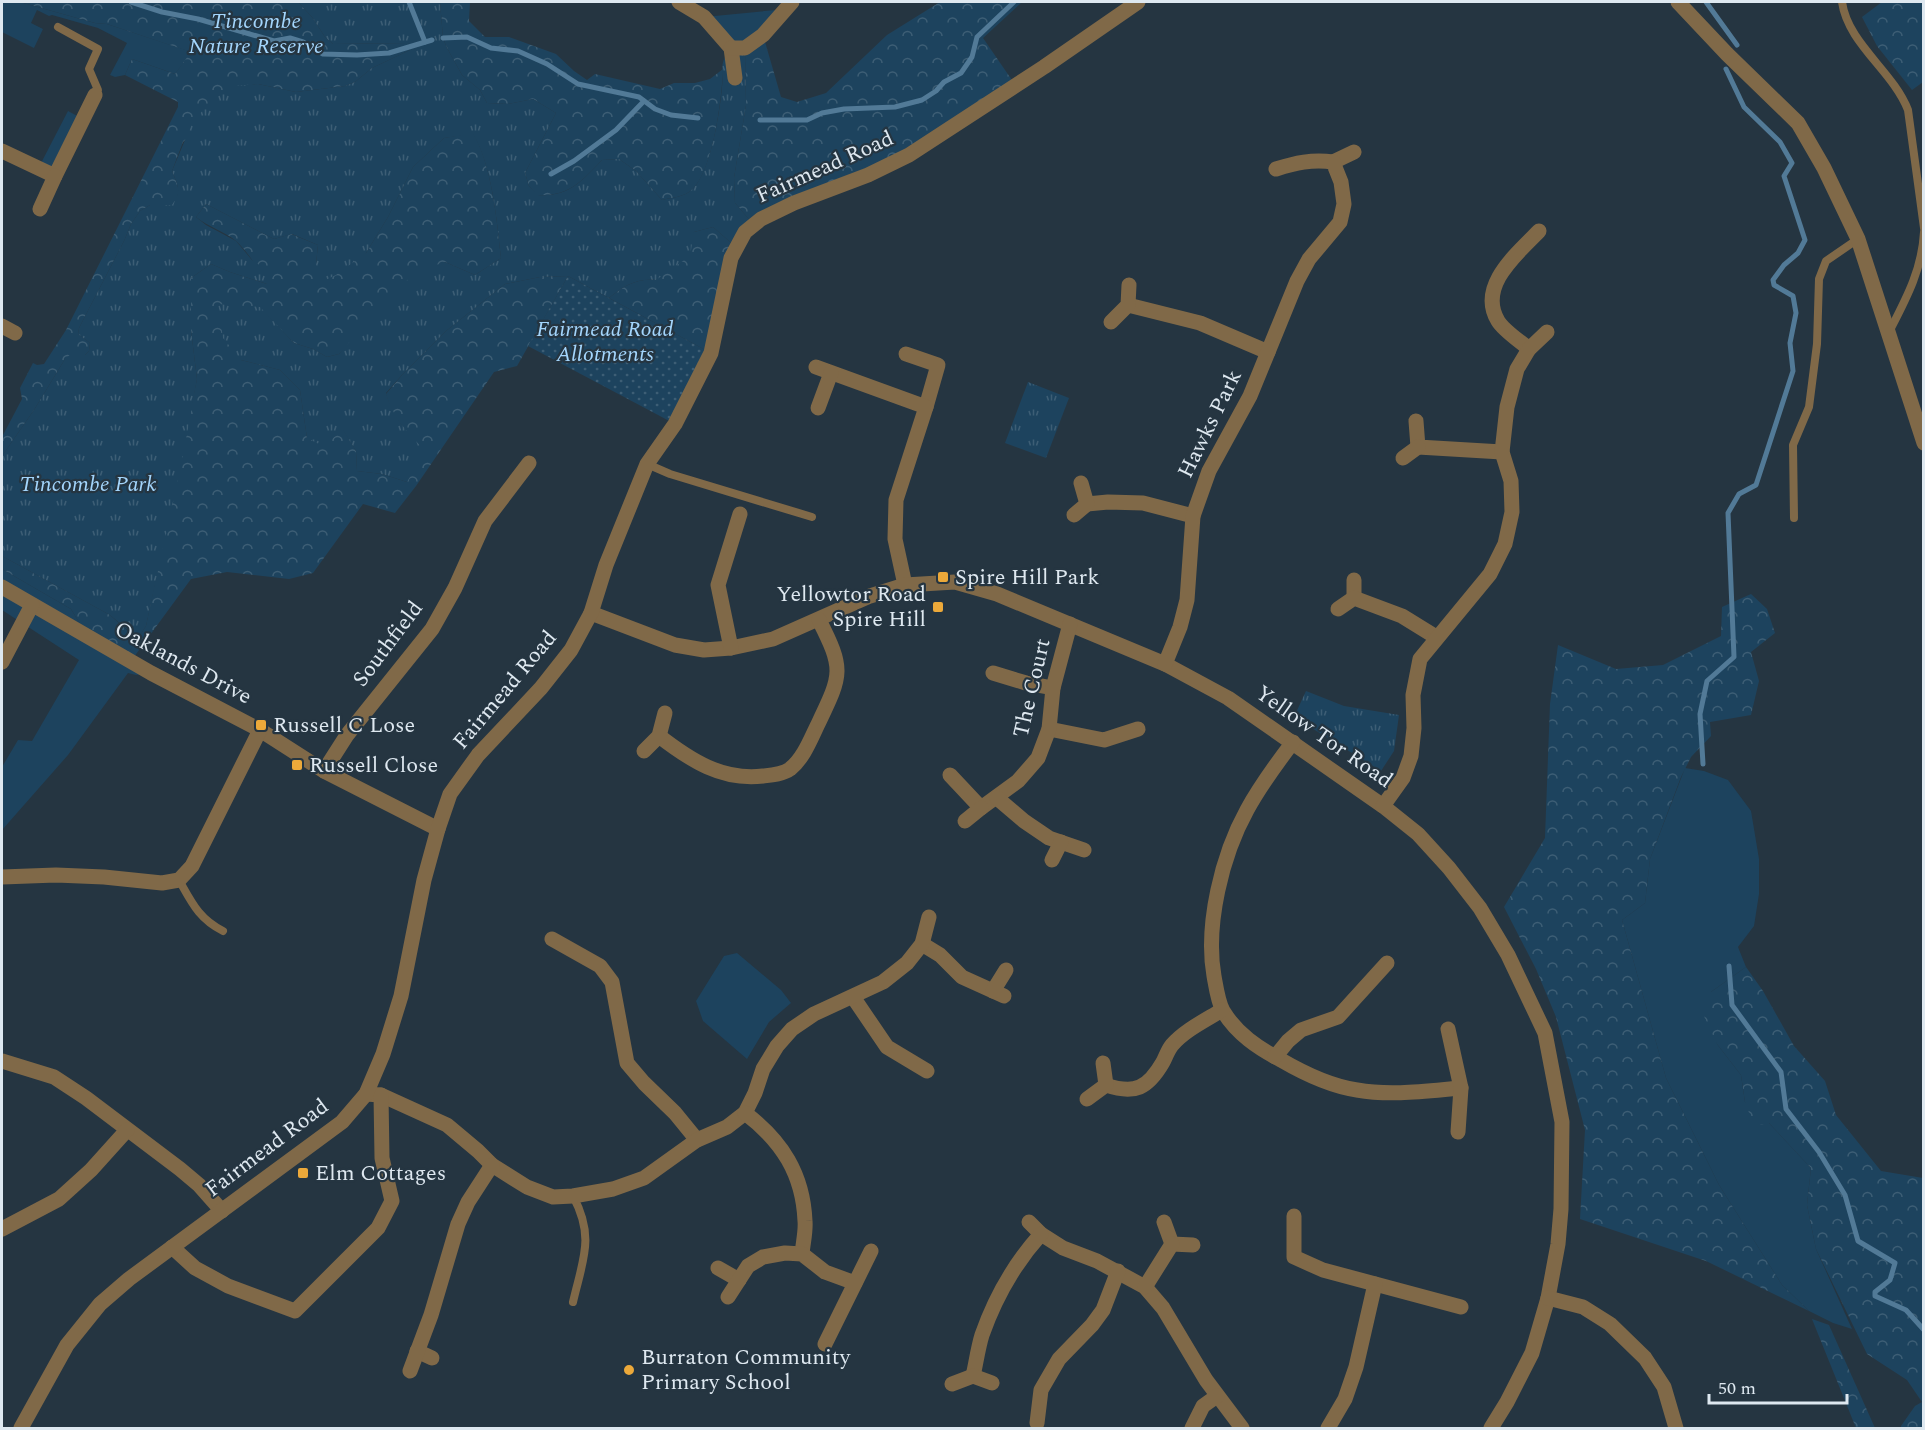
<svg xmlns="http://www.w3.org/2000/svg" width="1925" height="1430" font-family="Spectral,serif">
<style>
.grass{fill:#1d435e}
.forest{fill:url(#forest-crowns)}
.park{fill:url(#park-tufts)}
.garden{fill:url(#garden-dots)}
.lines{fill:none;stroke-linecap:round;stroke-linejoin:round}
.stream{stroke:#527a97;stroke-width:5}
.service{stroke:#806948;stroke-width:8}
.minor{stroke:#806948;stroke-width:15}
.poi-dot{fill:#eca93a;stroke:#253541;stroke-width:2}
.labels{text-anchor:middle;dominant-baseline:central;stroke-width:4.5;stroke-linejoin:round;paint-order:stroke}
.park-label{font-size:22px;font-style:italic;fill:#a3d5fc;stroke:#253541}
.street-label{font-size:22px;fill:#dee8f0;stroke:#253541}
.poi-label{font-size:22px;fill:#dee8f0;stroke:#253541;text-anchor:start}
</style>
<defs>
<pattern id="forest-crowns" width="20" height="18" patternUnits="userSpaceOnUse" patternTransform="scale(1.5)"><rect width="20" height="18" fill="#1d435e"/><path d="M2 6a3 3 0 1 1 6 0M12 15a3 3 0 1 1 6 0" fill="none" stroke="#3d5e75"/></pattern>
<pattern id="park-tufts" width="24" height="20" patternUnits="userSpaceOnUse" patternTransform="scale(1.5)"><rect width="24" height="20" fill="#1d435e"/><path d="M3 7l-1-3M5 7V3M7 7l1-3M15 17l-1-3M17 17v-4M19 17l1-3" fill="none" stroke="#3d5e75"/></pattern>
<pattern id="garden-dots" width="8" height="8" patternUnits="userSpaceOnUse" patternTransform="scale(1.5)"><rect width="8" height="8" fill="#1d435e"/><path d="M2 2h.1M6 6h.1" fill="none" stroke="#3d5e75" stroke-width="1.8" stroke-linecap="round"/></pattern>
</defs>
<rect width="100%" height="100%" fill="#253541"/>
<g class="grass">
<path d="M2,2H20L95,23L107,24L192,52L175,74L132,59L125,75L115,77L110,75L127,43L98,28L52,15L49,16L37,10L31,23L43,29L34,48L2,32Z"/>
<path d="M786,9L763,35L731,48L704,17Z"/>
<path d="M68,111L83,119L55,176L39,167Z"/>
<path d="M2,569L71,609L88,637L151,673L136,675L128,673L68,755L2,830V767L18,740L32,741L79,660L2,610Z"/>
<path d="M1685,768L1704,771L1728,780L1751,811L1759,859V894L1754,926L1738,947L1746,967L1711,992L1717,1044L1741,1075L1745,1102L1769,1123L1811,1168L1807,1205L1816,1249L1852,1329L1833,1323L1809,1311L1782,1285L1719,1185L1666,1078L1622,920L1645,903L1650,859Z"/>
<path d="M737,953L781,990L791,1003L769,1022L747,1059L703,1021L696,1001L724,956Z"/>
</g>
<g class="forest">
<path d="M20,2H298L312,17L325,37L333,44L408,43L410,50L372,68L355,82L345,86L296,92L258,84L246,86L183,142L172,171C178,186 182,191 173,205H150L140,211L131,224L124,241L79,328L78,334L90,343L89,351L85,355L65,359L34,410L2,456V437L22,399L20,388L33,363L37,365L44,364L66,330L178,107V102L125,75L132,59L175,74L191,52L107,24L95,23Z"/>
<path d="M440,2H470L469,21L485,37H509L556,54L574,71L587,80L595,74L660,89L674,83H695L710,79L723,69C722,97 713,177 689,192C682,197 670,198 662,200L636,171L619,159L602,160C582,181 569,197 537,195L529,186L525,173L556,113L533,99L508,104L487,103L480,90L462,75L447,48L443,38Z"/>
<path d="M940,2H1022L983,38L1016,86L915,151L754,225L735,203L734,178L746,105L745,48L763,35L781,97L797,102L826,93L887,35Z"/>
<path d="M1882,2H1923V82L1912,90L1877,46L1862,17Z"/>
<path d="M473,133C492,165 497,221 501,258L475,275L445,262L350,343L339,354L327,357L313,349L294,343L259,307L241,360L280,370L300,390L307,438L343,429L356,451L357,471L382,474L407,482L406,431L392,412L386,394L402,375L446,331L505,284L540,277L568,276L517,366L494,372L416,486L395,513L363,504L313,573L289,579L227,572L191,579L131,661L125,658L146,626L197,379L191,330V278L211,264L230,272L267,284C258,269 249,253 236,241C224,231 208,227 196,217L206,204L274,239L291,234L318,245L316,264L366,253L388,217L413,167L444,138Z"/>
<path d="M713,227L737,248L711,353L609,298C623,286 637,278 656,280L694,232Z"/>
<path d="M2,556L110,615L130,633L117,653L88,637L71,609L2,569Z"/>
<path d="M1751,594L1767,609L1775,633L1751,652L1759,681L1751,715L1710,722L1711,736L1691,757L1681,777L1650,859L1645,903L1622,920L1666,1078L1719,1185L1782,1285L1809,1311L1706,1261L1580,1219L1585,1130L1556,1017L1536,969L1504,907L1545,838L1550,704L1558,645L1616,669L1663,665L1721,636L1722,607Z"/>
<path d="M1746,967L1763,991L1794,1046L1825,1081L1836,1115L1881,1171L1923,1178V1428H1901V1426L1915,1406L1922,1402L1907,1380L1867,1354L1816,1249L1807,1205L1811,1168L1769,1123L1754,1126L1745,1102L1741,1075L1717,1044L1703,1014L1711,992Z"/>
<path d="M1812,1319L1829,1325L1875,1428H1856Z"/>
</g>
<g class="park">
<path d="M298,2H440L443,38L447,48L462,75L480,90L487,103L508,104L533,99L556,113L525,173L529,186L538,195C569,197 582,181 602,160L619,159L636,171L662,200C670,198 682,197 689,192C710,179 720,111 722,87C724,68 718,65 731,48H745L746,105L734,178L735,203L754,225L737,248L713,227L694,232L690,256L656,280C637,278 623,286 609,298L568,276L540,277L505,284L446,331L402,375L386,393C394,420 407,431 425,451L407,482L382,474L357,471L356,451L343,430L323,446L307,438L300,390L280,370L241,360L223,338L218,304L260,307L294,343L313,349L327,357L339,354L380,306L416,272L445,262L475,275L501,258C497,221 492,165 473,134L444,138L413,167L388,217L366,253L336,275L321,282L316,264L318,245L292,234L274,239L206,204L196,217L206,225L236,241L252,260L274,275L267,284L230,272L211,264L191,278V330L197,379L182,461L146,626L125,658L117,653L130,632L110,615L2,556V456L34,410L65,359L72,353L85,355L89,351L90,343L78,334L79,328L124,241L131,224L140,211L150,205H172C182,191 178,186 172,171L193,121L211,102L231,86L258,84L296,92L345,86L355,82L372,68L410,50L408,43L333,44L325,37L312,17Z"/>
<path d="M1028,382L1069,398L1046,458L1005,443Z"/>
<path d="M1306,691L1344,706L1399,715L1394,751L1381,771L1294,717Z"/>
</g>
<path class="garden" d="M568,276L711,353L675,424L528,346Z"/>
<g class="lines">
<g class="stream">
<path d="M131,2L162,12L198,19L274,41L290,38L303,42L323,54L357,55L389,53L432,40"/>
<path d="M409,2L425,42"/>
<path d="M1706,2L1737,45"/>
<path d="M443,38L467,37L491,48L518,51L547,64L578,84L639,97L655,109L671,115L698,118"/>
<path d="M760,120H807L822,113L844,109L895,107L922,100L936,91L944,82L961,73L972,57L977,37L1014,2"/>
<path d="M551,174L574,161L616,130L644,101"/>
<path d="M1703,764L1700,714L1707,681L1734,657L1728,513L1739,494L1756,485L1793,371L1790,343L1796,313L1793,296L1774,285L1773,280L1784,265L1798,253L1805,240L1784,176L1792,163L1780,142L1744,107L1726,69"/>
<path d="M1729,966L1732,1005L1781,1072L1786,1109L1819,1152L1845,1195L1858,1241L1895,1263L1890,1280L1875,1292V1296L1906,1310L1924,1330"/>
</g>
<g class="service">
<path d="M1842,2C1848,44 1893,71 1908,110L1924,228"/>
<path d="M58,27L98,49L89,69L98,90L95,95"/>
<path d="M1889,332C1906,299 1922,270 1924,232"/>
<path d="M647,464L670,474L812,517"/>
<path d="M1794,518L1793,445L1809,407L1817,344L1819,279L1826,261L1858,239"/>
<path d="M179,880C192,903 199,919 223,931"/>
<path d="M573,1196C595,1237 583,1259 573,1302"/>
</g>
<g class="minor">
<path d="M679,2L704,17L731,48L735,78"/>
<path d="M1678,2L1727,54L1798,123L1824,168L1858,239L1924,443"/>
<path d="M731,48H745L763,35L792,2"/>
<path d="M2,151L55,176L95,95"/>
<path d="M1333,162L1354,152"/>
<path d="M40,209L55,176"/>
<path d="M1128,305L1200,323L1268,352"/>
<path d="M1111,322L1128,305L1129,285"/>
<path d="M2,326L15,333"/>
<path d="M1529,349C1520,341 1504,331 1498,321C1477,286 1517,254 1539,231"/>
<path d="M906,354L938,365L926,407"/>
<path d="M816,367L926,407L896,500L895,539L905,585"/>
<path d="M818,408L831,373"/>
<path d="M1416,421L1418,447L1502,452"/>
<path d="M1403,458L1418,447"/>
<path d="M1087,504L1108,502L1143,503L1193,516"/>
<path d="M1074,515L1087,504L1081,483"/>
<path d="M1354,580V598"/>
<path d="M2,587L151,673L260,730L324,771L438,829"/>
<path d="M1338,609L1354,598L1402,616L1436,637"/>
<path d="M591,613L675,645L704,650L731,648L773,639L870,596L905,585L955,582L997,594L1165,664L1228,698L1383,806L1418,834L1449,868L1480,908L1508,955L1545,1033L1562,1122L1561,1209L1558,1244L1548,1298L1532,1353L1507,1402L1491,1428"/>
<path d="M731,648L718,585L740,514"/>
<path d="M2,662L32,605"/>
<path d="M1165,664L1180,627L1187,600L1193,516L1209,471L1250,396L1297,281L1309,259L1340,222L1344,204L1341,182L1333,162C1312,159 1295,163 1276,169"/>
<path d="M993,673L1026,683L1053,688"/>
<path d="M1049,729L1104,740L1138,729"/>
<path d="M659,736C690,760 722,781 763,776C772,775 783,774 790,769C804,758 811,738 819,722C842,674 844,669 819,620"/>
<path d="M1293,742C1277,763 1260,786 1247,810C1222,855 1205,925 1214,976C1216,987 1218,1002 1223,1011C1237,1034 1258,1048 1281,1060C1305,1074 1330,1086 1357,1090C1391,1096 1426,1091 1461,1088"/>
<path d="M644,751L659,736L665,713"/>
<path d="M324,771L347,735L432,629L455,588L485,521L529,463"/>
<path d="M950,775L981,808L1018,781L1038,758L1049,729L1053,688L1070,624"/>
<path d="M997,798L1024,821L1049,838L1084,850"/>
<path d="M1383,806L1403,778L1411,756L1414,728L1413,695L1420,659L1490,574L1505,544L1512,512L1511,481L1502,452L1507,407L1517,369L1529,349L1547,332"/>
<path d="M965,821L981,808"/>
<path d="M1052,860L1061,842"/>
<path d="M2,877L56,875L104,877L162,883L179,880L192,866L260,730"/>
<path d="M552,939L600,966L612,982L627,1063L644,1083L675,1113L697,1140"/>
<path d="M922,944L940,955L962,977L1004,996"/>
<path d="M993,991L1006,970"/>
<path d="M853,997L887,1047L927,1071"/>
<path d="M1448,1029L1461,1088L1458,1132"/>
<path d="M1275,1057L1288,1041L1301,1030L1338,1017L1387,963"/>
<path d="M2,1061L54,1077L86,1098L180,1169L199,1185L222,1211"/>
<path d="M1106,1085C1135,1095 1148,1088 1163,1062C1166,1056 1168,1050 1172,1045C1185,1030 1206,1020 1222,1010"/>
<path d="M366,1094L381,1095L447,1125L478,1151L492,1165L527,1187L553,1197L573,1196L613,1189L644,1178L697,1140L727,1127L745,1113L755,1093L763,1069L777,1046L792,1029L814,1014L883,982L907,963L922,944L929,917"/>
<path d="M1087,1099L1106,1085L1103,1063"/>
<path d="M745,1113C782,1141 803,1174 805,1221C806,1231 803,1243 802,1254"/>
<path d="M1294,1216V1257L1323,1270L1461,1307"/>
<path d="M1029,1222L1041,1234L1063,1248L1097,1261L1145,1287L1163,1308L1206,1380L1242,1428"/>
<path d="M1164,1222L1172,1244L1193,1245"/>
<path d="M2,1229L59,1199L91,1170L127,1130"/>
<path d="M172,1247L195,1268L228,1286L295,1311L378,1228L392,1201L382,1158L381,1095"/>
<path d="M718,1268L739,1280"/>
<path d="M1145,1287L1172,1244"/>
<path d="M728,1297L748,1266L763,1257L785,1253L802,1254L825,1272L855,1283"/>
<path d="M1548,1298L1583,1307L1610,1324L1645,1358L1664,1387L1676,1428"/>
<path d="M825,1344L871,1251"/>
<path d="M417,1351L432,1358"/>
<path d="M410,1371L431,1315L458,1224L468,1202L492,1165"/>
<path d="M973,1376C976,1363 978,1348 982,1335C995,1298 1015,1263 1041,1234"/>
<path d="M952,1384L973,1376L992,1383"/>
<path d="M1037,1423L1041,1390L1059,1359L1092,1325L1103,1310L1118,1271"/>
<path d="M21,1428L67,1345L100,1304L129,1279L342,1122L366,1094L383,1054L401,996L424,880L438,829L450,794L478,755L541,688L571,650L591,613L606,565L647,464L675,424L711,353L731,258L745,232L761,219L794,203L868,175L909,155L1044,67L1138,2"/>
<path d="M1192,1428L1203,1406L1217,1396"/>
<path d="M1328,1428L1345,1399L1356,1367L1375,1284"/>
</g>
</g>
<g class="poi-dot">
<rect x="937" y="571" width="12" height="12" rx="3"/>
<rect x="932" y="601" width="12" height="12" rx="3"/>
<rect x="255" y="719" width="12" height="12" rx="3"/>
<rect x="291" y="759" width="12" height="12" rx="3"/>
<rect x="297" y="1167" width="12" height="12" rx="3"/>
<circle cx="629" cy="1370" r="6"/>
</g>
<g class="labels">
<g class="park-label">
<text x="256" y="21">Tincombe<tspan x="256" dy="25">Nature Reserve</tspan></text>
<text x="605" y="329">Fairmead Road<tspan x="605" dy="25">Allotments</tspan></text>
<text x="88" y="484">Tincombe Park</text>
</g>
<g class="street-label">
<text transform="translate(825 167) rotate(-24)">Fairmead Road</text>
<text transform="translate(1210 424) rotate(-64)">Hawks Park</text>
<text transform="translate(388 644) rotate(-53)">Southfield</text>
<text transform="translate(183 663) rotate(28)">Oaklands Drive</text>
<text transform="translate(1032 688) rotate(-77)">The Court</text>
<text transform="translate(505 690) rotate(-50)">Fairmead Road</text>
<text transform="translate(1324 737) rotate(35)">Yellow Tor Road</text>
<text transform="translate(267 1148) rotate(-37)">Fairmead Road</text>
</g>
<g class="poi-label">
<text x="955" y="577">Spire Hill Park</text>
<text x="926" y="594" text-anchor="end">Yellowtor Road<tspan x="926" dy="25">Spire Hill</tspan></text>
<text x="273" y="725">Russell C Lose</text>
<text x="309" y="765">Russell Close</text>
<text x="315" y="1173">Elm Cottages</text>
<text x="641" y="1357">Burraton Community<tspan x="641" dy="25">Primary School</tspan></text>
</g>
</g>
<rect width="1925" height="1430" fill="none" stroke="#dee8f0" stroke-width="6"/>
<path d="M1709 1394v9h138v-9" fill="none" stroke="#dee8f0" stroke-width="3"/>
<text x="1718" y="1394" font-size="18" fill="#dee8f0" stroke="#253541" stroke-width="4.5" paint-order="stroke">50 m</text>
</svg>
